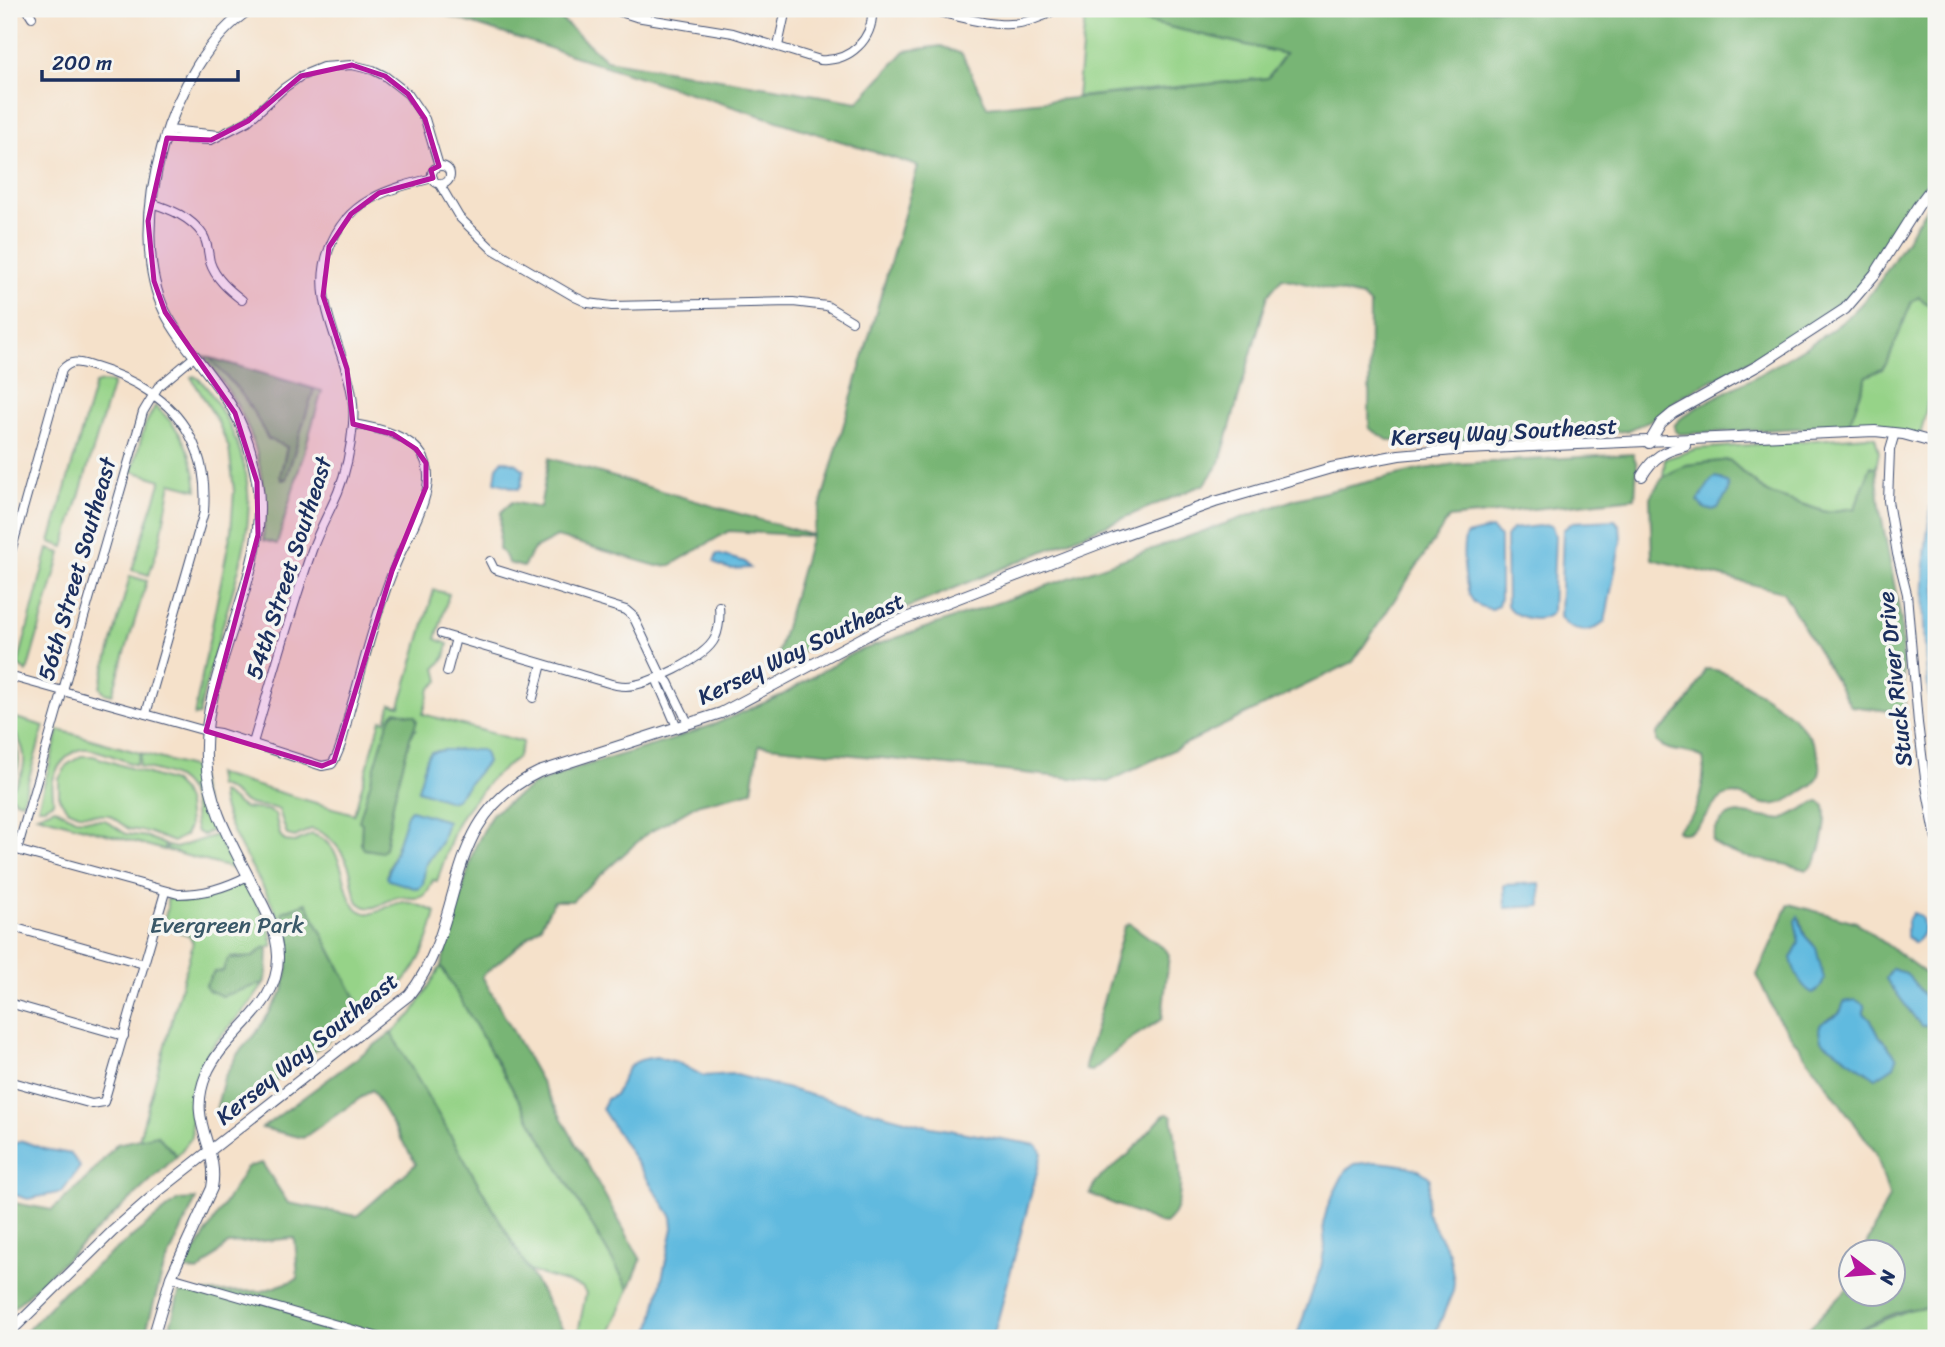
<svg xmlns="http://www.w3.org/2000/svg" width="1945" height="1347" font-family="Sriracha,sans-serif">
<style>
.green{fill:#96d388;stroke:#588173;stroke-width:2;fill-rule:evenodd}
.forest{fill:#78b574;stroke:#4a7269;stroke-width:2;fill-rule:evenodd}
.water{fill:#61badf;stroke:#3e749e;stroke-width:2}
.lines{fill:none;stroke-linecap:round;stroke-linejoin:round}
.minor-casing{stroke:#3c4a6e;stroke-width:10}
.tertiary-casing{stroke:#3c4a6e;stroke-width:12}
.minor{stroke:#fff;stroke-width:8}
.tertiary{stroke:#fff;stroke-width:10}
.marked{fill:#b5179e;fill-opacity:0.2;stroke:#b5179e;stroke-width:5;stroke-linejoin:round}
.labels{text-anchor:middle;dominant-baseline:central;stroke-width:7;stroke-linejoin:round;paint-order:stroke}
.street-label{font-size:23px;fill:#1b2f5e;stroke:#f6f6f2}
.park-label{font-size:23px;fill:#3a5868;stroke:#f6f6f2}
</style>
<rect width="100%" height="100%" fill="#f6f6f2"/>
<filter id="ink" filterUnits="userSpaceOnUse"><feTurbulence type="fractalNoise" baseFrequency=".0143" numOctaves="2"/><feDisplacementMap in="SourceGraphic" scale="14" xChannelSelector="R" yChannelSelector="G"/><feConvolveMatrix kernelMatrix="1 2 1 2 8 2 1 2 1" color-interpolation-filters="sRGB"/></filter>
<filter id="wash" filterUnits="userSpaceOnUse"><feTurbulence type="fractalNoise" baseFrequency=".00686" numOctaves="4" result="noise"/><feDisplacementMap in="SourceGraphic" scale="28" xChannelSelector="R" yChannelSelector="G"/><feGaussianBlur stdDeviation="1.57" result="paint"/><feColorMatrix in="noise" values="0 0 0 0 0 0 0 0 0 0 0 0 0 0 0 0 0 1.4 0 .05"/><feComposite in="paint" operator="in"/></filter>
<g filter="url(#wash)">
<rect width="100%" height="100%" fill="#f5e1ca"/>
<g class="green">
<path d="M1086,9H1092L1285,54L1268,78L1077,97Z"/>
<path d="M1919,297C1922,300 1929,304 1931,308C1945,334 1927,407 1920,436L1872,427L1848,426L1867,376L1882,369L1888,361L1912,301Z"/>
<path d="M204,356L322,391L277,544L263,540C268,459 252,421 204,356Z"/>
<path d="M194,376C207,383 218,405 226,419C262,487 249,537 228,607C220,636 211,666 203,695L199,715L194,716L231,531L234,491L229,448L218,422L191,377Z"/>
<path d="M102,382L113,383L64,547L50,542L95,384Z"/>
<path d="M155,406C182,428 194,456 197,490L171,483L160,541L149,575L132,570L161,480L132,471L145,425Z"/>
<path d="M1867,436L1875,437L1879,452L1876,468L1871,467L1855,508L1826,512L1767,493L1729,460L1686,465L1663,477L1665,459L1696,449Z"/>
<path d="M48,549L61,553L27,672L18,665Z"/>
<path d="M130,576L147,581L112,695L105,693L100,687Z"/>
<path d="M434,590L449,594L436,639L448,644L445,657L436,668L439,681L430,689L423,714L523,742L517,758L491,779L463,814L456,826L437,881L433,880C430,886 428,895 421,897C414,900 406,896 398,897C383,900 372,916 358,902C353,892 353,884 351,874C347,856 330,832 311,829L295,837L287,835L279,810C269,804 260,808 249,804C237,800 232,788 218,786L216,774L354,814L381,720L386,721L391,704L400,706ZM391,716L416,729L410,738L394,798L385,848L361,844L362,822L360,821ZM481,750L484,752L487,762L453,801L434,751ZM409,812L447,821L441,842L425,866L423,884L418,888L387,874Z"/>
<path d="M9,716L44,726L22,802L15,800L9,794V791C24,777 29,759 19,740C13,728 9,731 9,716Z"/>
<path d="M59,730L140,753L136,765C121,760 104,751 88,749C72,747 56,766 53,780C51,788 54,795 53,802L44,807H38Z"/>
<path d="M9,735C21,751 23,769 9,784Z"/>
<path d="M141,753L198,769L201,792L214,829L203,835L197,832C193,823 195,814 193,804C187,774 164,773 139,766Z"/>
<path d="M81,756H93L173,782L182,791L187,804L189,827L185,835L173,842L148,832L129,829L109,815L79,814L67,809L59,798V779L67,765Z"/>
<path d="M221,792L244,808L267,810L275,814L280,835L285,841L295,842L312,834C351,847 339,897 359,910C375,921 388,901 405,902C415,903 427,908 436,912C424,964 407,985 364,1014L306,903L282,912L288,945C281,935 281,921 275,910C262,881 220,821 221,792Z"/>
<path d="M55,808L75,819L105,820L126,834L148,837L165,845L164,850L37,815Z"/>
<path d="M216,835L234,869L166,850L167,846L176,848Z"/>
<path d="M241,883L247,885L269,926L273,946L264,948L253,957H231L223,971L214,972L222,996L264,983C251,1006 232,1022 215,1043C192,1070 189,1103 192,1137L177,1156L157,1135L139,1139L193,943L189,935L162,926L167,910V899C177,895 190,900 202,898C216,896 228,888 241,883Z"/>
<path d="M441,966L629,1289L608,1338H577L586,1293L582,1287L529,1271L391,1034L412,1014Z"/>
<path d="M1922,1305L1936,1309V1338H1844L1848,1334Z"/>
</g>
<g class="forest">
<path d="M427,9H542L552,11L606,60L858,102L905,51L941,46L962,54L987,107L1268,78L1285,54L1092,9H1936V171L1916,197L1855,291L1810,324L1763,353L1677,399L1653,419L1627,431L1524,438L1432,441L1388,440L1369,428L1370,305L1362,297L1282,278L1268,295L1220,462L1205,484L775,663L811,536L729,531L671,565L657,566L557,537L534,549L523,567L508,563L506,557L499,549L501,512L512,502L540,508L549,458L812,535L918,166Z"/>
<path d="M1936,194V328L1932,308L1919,297L1912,301L1888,361L1882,369L1867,376L1848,426L1680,434L1675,431L1674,426C1684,410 1733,389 1751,379C1778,364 1818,341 1842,322C1884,288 1905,236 1936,194Z"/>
<path d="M210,358L314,389L286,479L282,480L280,476L287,447L268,439C259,422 251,406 239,391C230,379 219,371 210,358Z"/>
<path d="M1633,454L1637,465L1635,498L1449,518L1353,662L1108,782L759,745L752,791L696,805L645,835L572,901H554L540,927L482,976L641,1260L629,1289L441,966L474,849L492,814L533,785L580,767L671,740L715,724L782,695L853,653L1296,499L1418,470L1455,464Z"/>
<path d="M1729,460L1767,493L1826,512L1855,508L1871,466L1876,468L1881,515L1901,619L1905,713L1851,706L1783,592L1652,559L1650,497L1663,477L1686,465Z"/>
<path d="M1705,669C1712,669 1718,670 1725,673C1739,679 1787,710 1796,720C1809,733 1830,764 1815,782C1811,787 1803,790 1798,794C1760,822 1745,784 1723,797C1707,806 1701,835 1680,833L1677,830C1681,824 1689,820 1693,814C1700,804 1706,769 1703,758C1687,749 1669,754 1657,742V733C1679,715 1695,696 1705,669Z"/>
<path d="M396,711L415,716L417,721L410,738L394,798L385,848L382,852L364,849L361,844L362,823L359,821L386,729L391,716Z"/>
<path d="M1820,802L1825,806C1828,821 1822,863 1806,870C1777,859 1735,862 1712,841C1715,826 1722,815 1738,813L1781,820L1814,803Z"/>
<path d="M306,903L364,1014L221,1122L215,1114L224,1078L238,1053L257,1032L283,991L288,966V945L282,912Z"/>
<path d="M1789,904L1856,922L1936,981V1010L1906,973L1892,969L1886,979L1921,1026L1932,1024L1936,1017V1309C1908,1302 1875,1323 1849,1334L1844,1338H1799L1846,1290L1850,1280V1294H1892V1252H1863L1889,1196L1876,1153L1775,1014L1757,975ZM1800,918L1805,936L1813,944L1798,976L1791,958L1799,943ZM1864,1005V1014L1870,1018L1878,1034L1893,1053L1894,1066L1889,1069L1866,1072L1858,1064L1821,1040L1829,1018L1838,1015L1843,1006Z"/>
<path d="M1129,923L1166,950L1169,955L1162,1019L1132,1038L1092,1071L1086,1070L1085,1066L1124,927Z"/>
<path d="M268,947L267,973L264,983L222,996L208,990L205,986L214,972L223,971L228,959L253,957L264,948Z"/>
<path d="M391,1033L568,1338H202L191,1335L190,1338H167L179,1293L263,1291L298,1279L295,1238L228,1244L198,1272L184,1269L247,1167L262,1163L288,1203L357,1216L416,1164L372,1090L303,1138L262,1128Z"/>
<path d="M1168,1114L1172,1117C1176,1146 1192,1203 1165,1224L1159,1223L1090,1194L1095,1182L1129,1154L1164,1115Z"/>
<path d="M157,1135L177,1156L9,1312V1202L52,1210L87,1178L117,1144Z"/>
<path d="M196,1199L164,1267L144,1338H20L64,1291L178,1200Z"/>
</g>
<g class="water">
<path d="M503,460L517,464L524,470L521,486L518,489L495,482L497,467Z"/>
<path d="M1936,472V749C1926,686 1921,620 1925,557C1927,528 1932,500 1936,472Z"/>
<path d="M1716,477L1728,483C1730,496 1723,497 1718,508C1710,512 1702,509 1698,501L1712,479Z"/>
<path d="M1615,520L1620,526L1621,540L1605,622C1591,634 1570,634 1560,617L1563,530L1573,522Z"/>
<path d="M1548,525L1552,526L1555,536L1552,612C1543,625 1513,618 1507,605L1506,537L1512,529Z"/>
<path d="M1491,529L1500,537V598L1498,605L1493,609C1485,608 1478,607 1473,601C1464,589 1461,548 1466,535Z"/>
<path d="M717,554L745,562L750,568L730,569L718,565L714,561Z"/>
<path d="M444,750H481L484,752L487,762L456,799L450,801L418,790L427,757L431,752Z"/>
<path d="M411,810L447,821L441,842L425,866L423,884L418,889L389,880L387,877L407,815Z"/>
<path d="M1540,883L1541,906L1505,908L1504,885Z"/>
<path d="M1913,913L1921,916C1925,928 1925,935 1914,943L1907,936V921Z"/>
<path d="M1798,916L1805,936L1816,948L1824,979L1822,985L1813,993C1801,988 1794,971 1791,958L1799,943L1795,921Z"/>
<path d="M1892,969L1906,973L1936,1010V1017L1932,1024L1921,1026L1886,979Z"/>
<path d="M1856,1000L1864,1005V1014L1870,1018L1878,1034L1897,1058L1894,1066L1876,1078L1821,1040C1814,1018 1828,1023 1839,1014C1841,1012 1843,1005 1844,1002Z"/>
<path d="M657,1057L677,1062L703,1076L733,1074L931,1127L1037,1145L1042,1153L993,1338H649L673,1228L672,1217L602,1109L607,1099L616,1094C627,1069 626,1060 657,1057Z"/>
<path d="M23,1141L44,1149L71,1154L80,1167L62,1192L28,1199L9,1193V1145Z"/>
<path d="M1375,1162C1394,1164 1416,1164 1430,1178L1426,1212L1449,1253L1454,1281L1453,1291L1434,1337L1296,1338L1321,1267L1325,1247L1323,1224L1328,1205L1345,1171L1355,1164Z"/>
</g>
</g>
<g filter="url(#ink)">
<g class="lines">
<g class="minor-casing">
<g id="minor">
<path d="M27,9L32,17"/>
<path d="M611,9L636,17L733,33L820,60C850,62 874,39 872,9"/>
<path d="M922,9C974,17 1006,39 1057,9"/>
<path d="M778,46L786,9"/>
<path d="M169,130L219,135"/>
<path d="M167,138L211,140L248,121L284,88L301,76L323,67L352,65L373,70L385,76L408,94L425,119L439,166"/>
<circle cx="441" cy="175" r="9"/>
<path d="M439,183L459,217L491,248L575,297L588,303L612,306L793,302L827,306L852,321"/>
<path d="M151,203C170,209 191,217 203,235C208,243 208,253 210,262C215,278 229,290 242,300"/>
<path d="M1895,433L1890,450L1888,501L1897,554L1907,594L1918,723L1926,786L1936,839"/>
<path d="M9,559L62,370C72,358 81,363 95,367C132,378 170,399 189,434C203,459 206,484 204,512L146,714"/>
<path d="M490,561L494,569L626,610L633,616L661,675L668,682L688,723"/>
<path d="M441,634L605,682C611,684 619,686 626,686C648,686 706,658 715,638C720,627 720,617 719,606"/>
<path d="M447,672L456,638"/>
<path d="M661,675L658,683L677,727"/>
<path d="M9,676L206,731L220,733L322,766L332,764C343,748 346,722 352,703C368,649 381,591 407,540C417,520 434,487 426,463C417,436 378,428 353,424"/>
<path d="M533,698L542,664"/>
<path d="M253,743C272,679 290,613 312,550C319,530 330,511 338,492C346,472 351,446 353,424C359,362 306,310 329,249C346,200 388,189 433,178"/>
<path d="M9,848L178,894C204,894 224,888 248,876"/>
<path d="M17,850L143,412L158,387L194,357"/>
<path d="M9,926L144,964"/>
<path d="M9,1003L124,1036"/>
<path d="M9,1081L92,1104L104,1102L165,892"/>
<path d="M171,1277L382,1338"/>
<path d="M155,1332L176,1338"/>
</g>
</g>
<g class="tertiary-casing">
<g id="tertiary">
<path d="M1649,443L1661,423L1673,413L1759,365L1845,309L1875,274L1918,206L1936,182"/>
<path d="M1642,476C1653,457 1664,451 1685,446"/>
<path d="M9,1333L113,1231L161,1189L409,995C469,920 438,820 539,772L721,713L883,627L1114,538L1215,502L1331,468L1399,455L1465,449L1875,431L1903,434L1936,443"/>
<path d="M153,1338L171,1277L212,1188C220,1147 186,1123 206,1075C224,1031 279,1010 278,956C277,929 265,908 252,884C232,844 208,805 206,758C202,664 272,573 257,481C253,458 246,433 235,413C216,377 184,349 165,312C123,227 171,60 250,9"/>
</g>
</g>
<use href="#minor" class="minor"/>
<use href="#tertiary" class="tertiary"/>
</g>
</g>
<path class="marked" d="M352,65L385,76L408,94L425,119L439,166L431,170L433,178L379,193L351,214L329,247L323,296L347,369L353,424L393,434L416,449L426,463V487L392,571L334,761L322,766L206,731L258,535L257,482L235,413L165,312L154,281L148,221L167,138L211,140L248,121L301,76Z"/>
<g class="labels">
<g class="street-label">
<text transform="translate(1504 432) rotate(-3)">Kersey Way Southeast</text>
<text transform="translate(289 568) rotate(-72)">54th Street Southeast</text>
<text transform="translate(77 569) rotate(-74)">56th Street Southeast</text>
<text transform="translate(801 649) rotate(-26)">Kersey Way Southeast</text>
<text transform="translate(1895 679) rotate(-96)">Stuck River Drive</text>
<text transform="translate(307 1049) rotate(-39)">Kersey Way Southeast</text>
</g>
<g class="park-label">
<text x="227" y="925">Evergreen Park</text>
</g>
</g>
<rect width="1945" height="1347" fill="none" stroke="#f6f6f2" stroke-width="35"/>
<g transform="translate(1872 1273) rotate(106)"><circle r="33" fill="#f6f6f2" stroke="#9ea6b7" stroke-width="2"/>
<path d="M0-5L12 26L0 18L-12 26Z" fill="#b5179e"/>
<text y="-10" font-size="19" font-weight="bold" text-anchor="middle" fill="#1b2f5e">N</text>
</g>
<path d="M42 70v10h196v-10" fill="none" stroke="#1b2f5e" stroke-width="3.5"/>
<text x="52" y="70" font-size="21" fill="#1b2f5e" stroke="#f6f6f2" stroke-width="5" paint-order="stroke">200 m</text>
</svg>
